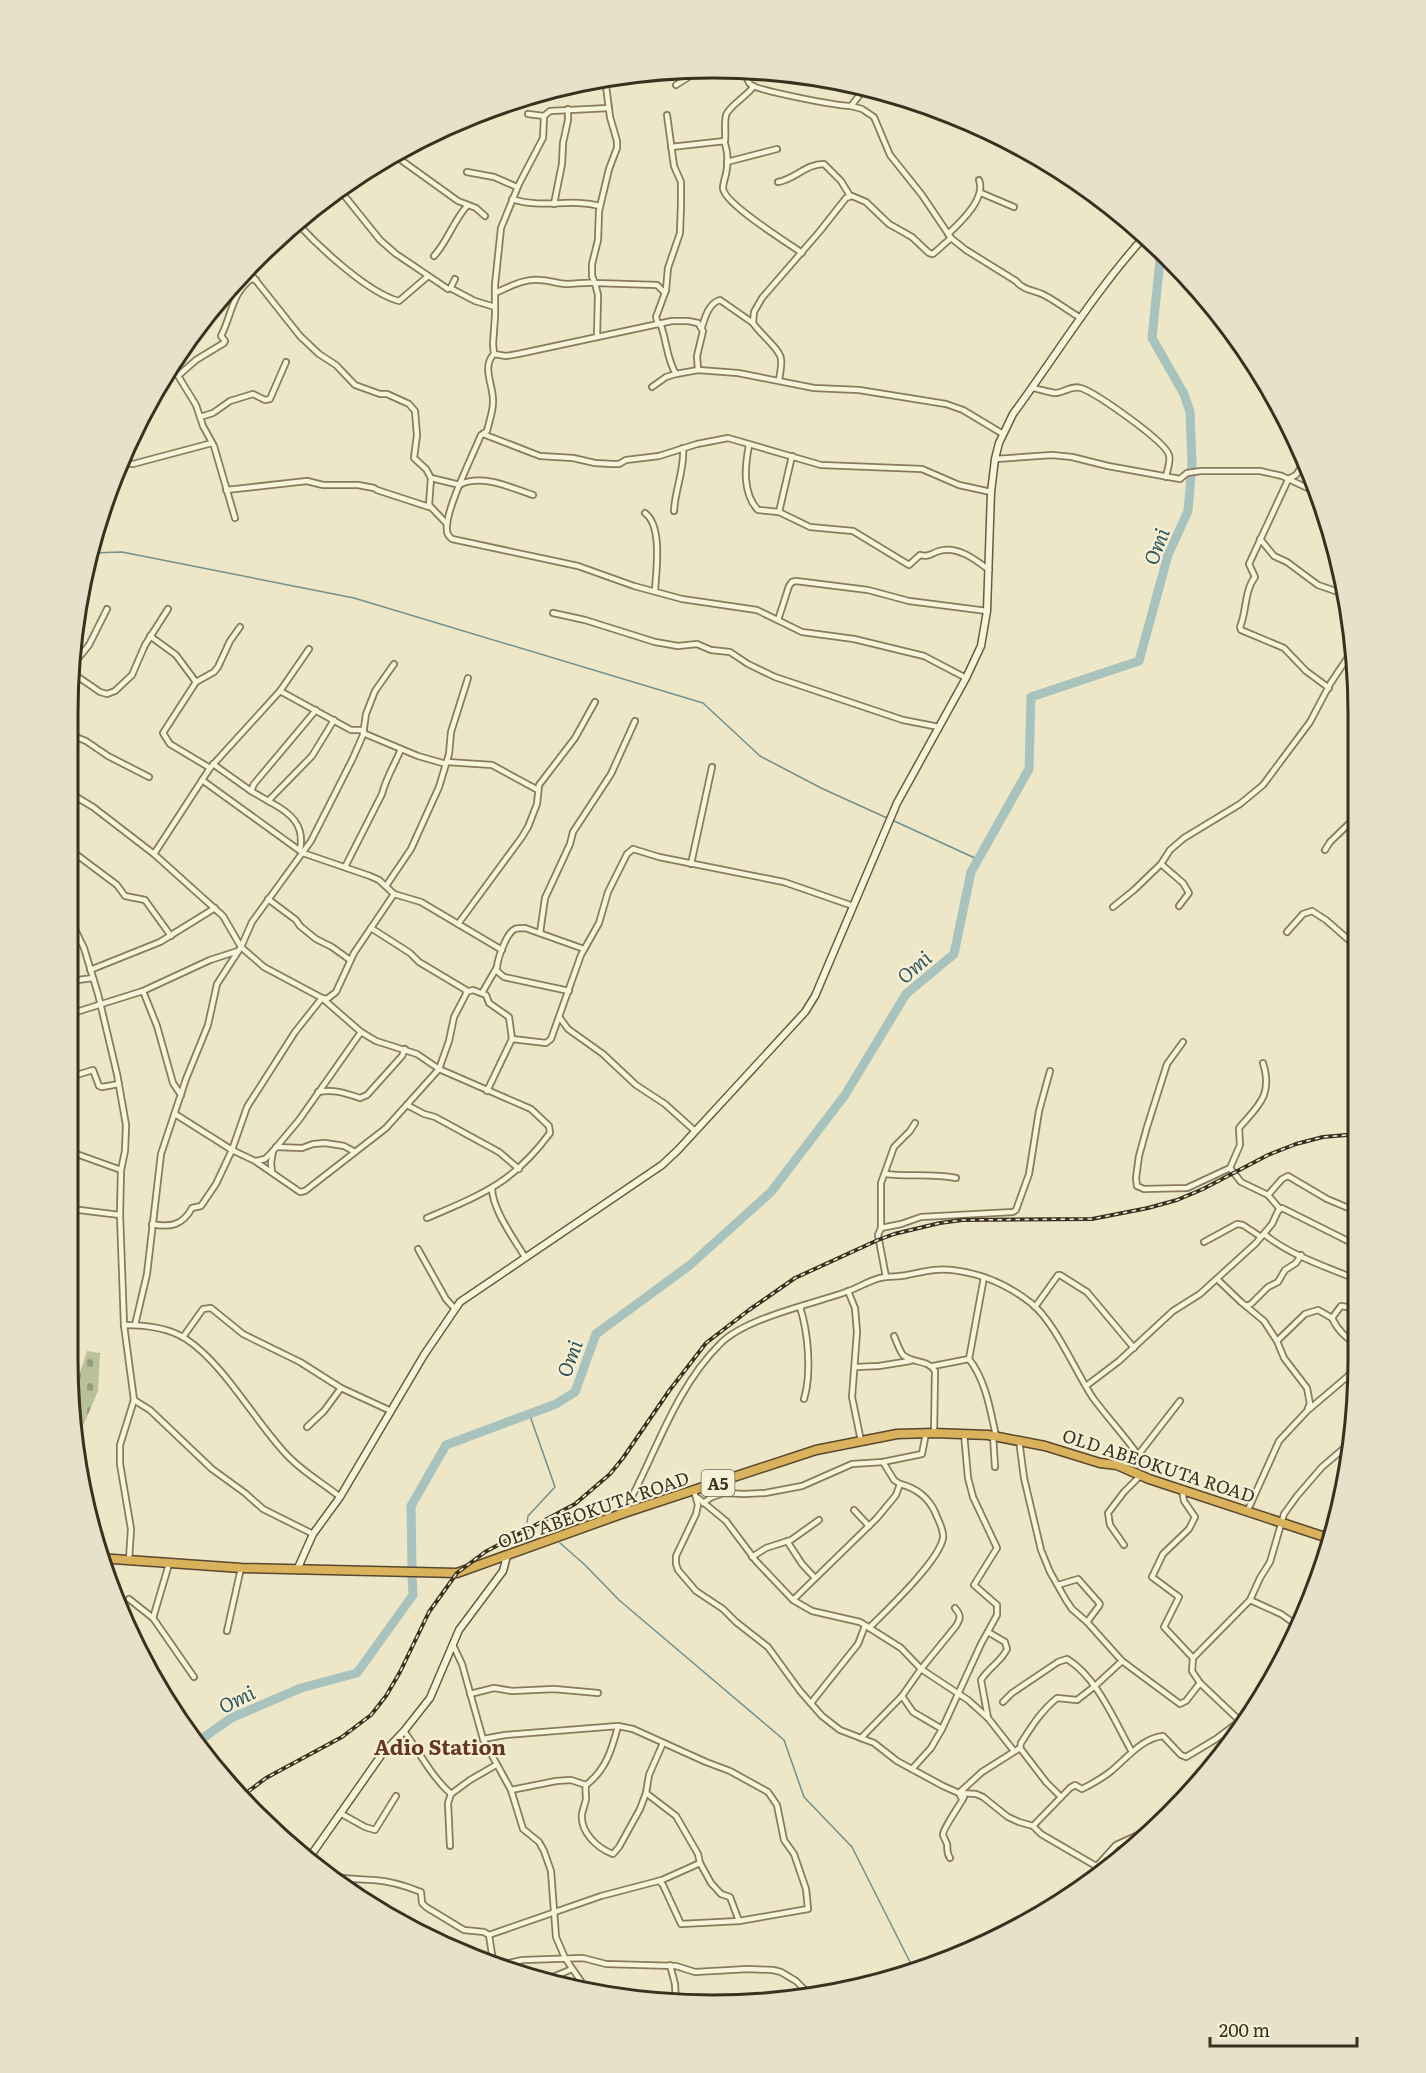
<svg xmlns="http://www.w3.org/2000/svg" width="1426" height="2073" font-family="Literata,serif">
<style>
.cemetery{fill:url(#cemetery-stones)}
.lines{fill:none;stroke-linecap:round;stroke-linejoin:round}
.stream{stroke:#6f908c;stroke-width:1.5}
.river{stroke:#a8c2bd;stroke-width:9}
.street-casing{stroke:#897a5d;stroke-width:8}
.secondary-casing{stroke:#6b5b40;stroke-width:9}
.highway-casing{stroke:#584731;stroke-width:11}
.street{stroke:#f8f3db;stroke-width:4.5}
.secondary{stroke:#f8f3db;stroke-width:6}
.highway{stroke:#dab25b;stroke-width:8}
.rail-casing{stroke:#3a3020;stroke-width:4}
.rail{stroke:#f5f0d7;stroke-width:1.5;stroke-dasharray:4.5;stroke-linecap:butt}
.labels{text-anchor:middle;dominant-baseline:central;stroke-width:4.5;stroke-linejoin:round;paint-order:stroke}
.shield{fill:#f5f0d7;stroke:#726a57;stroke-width:1.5}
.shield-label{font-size:16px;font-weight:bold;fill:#3a3020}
.street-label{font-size:18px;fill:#3a3020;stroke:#f5f0d7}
.water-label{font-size:20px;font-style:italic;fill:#305759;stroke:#f5f0d7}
.quarter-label{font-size:21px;font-weight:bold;fill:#663720;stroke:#f5f0d7}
.rim{fill:none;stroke:#3a3020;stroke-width:3}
</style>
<defs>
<pattern id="cemetery-stones" width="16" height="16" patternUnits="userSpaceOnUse" patternTransform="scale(1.5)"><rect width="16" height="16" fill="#b8c19a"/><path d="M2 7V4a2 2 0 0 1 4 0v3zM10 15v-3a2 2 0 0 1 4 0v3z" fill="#979d7d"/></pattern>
</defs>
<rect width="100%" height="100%" fill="#eee7c7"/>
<path class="cemetery" d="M87,1351L100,1353L98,1391L83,1426L73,1422V1394Z"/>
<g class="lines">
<g class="stream">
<path d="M91,553L122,552L354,598L703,703L760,756L821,788L887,818"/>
<path d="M892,820L977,859"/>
<path d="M527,1522L528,1516L555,1487L529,1413"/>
<path d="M560,1543L585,1565L619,1600L784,1740L804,1797L852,1847L914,1970"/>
</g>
<g class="river">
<path d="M412,1566L411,1506L446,1445L556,1404L575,1392L596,1334L690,1265L771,1192L845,1095L906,994L954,954L971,872L1029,769L1031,697L1139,661L1168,555L1188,511L1192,464L1190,412L1184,394L1152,338L1160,260L1172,259"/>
<path d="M196,1743L231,1718L301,1688L357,1673L413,1595L412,1576"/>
</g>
<g class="street-casing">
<g id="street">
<path d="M747,71C746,76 747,80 750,84C757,91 839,106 851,106L862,109L874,117L890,155L922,195L951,238L966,250L1016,281C1023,290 1033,290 1042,294C1055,300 1068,311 1081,318"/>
<path d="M605,78L610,117L617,141V148L609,169L599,211L598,240L592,264V276L595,283L657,285L663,291L666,290"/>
<path d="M676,85L698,71L714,68"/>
<path d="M851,106L865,88"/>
<path d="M544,116L550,111L609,108"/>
<path d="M724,141C728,151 728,164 726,174C725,178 723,184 723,188C723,203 788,243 802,253"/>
<path d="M671,147L725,141C726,132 724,124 726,115C729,106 747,96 754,86"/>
<path d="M394,155L458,201L476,208L485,216"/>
<path d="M727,162L777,149"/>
<path d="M467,172L494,177L517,187"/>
<path d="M778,182C796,179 805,164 824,164L841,181L850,196"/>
<path d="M339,189L380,240L396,254L448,289"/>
<path d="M981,193L1014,207"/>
<path d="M512,199C541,209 571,198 600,206"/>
<path d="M554,204L562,164L563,143L568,120V109"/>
<path d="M297,223C319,247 368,293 399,301L427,277"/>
<path d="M948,234C962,221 986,198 979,180"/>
<path d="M434,256C448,241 454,219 468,205"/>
<path d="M246,268L300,336L319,354L336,365L355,385L380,394H387L409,404L415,411L417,435L414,458L426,469L431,478L429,505L447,524"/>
<path d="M455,279L451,287L452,289L475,301L495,307"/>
<path d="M495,293C509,287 525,278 540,280C549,280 558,284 567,284C577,284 585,282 595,283L598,295L597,337"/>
<path d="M660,323C667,340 666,358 676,374L698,370L738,373L814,388L859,390L946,404L963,410L1003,434"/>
<path d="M658,324L656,317L666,290L668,268L680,233L681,204V182L674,166L667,115"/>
<path d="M702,327C705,317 709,303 720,300L753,323"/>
<path d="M494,354L493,344L495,316V285L501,228L519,184L543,138L544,116L528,114"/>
<path d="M172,366L196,405L203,426L214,446L235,518"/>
<path d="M175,368L181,360L188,341"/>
<path d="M698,370L697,356L703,331L698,323L688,321H672L518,354L506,356L494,354C481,367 494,386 493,402C493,412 489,422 487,431L481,435C473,455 444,512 447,531C447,535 449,536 452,539L578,566L634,586L682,599L757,610L802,632L854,639L924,656L966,678"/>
<path d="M179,375L196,360L224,343L225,341L221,336C232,315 231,295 251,279L256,280"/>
<path d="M779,380C780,373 782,366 781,359C780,349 760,334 753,323L754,312L762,298L820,231L846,198L852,196L866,202L889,224L912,237L929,253L933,254L951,238"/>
<path d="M652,387L666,377L676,374"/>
<path d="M1032,388C1039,389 1048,392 1055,393C1064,393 1071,385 1081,388C1096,393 1165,441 1169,455C1171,462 1167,470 1166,477"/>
<path d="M200,417L213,413L230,401L253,394L265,400L270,399L286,362"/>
<path d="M483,434L540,456L573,458L595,463L613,464H619L626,460L659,456L697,444L728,438L821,465L922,469L959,485L991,492"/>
<path d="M749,445C745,466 742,493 758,510L779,512L810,527L853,531L909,565L920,555C929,557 930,554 939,551C957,545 976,560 989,570"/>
<path d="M995,459L1052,455L1072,457L1108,466L1180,479L1187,473L1201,471H1260L1282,476L1318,493"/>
<path d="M125,463L133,464L212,443"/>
<path d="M121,465L128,457L127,449"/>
<path d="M431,478L460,485"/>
<path d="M1288,479L1296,475L1306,460"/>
<path d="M1288,480L1249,564L1255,577C1244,591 1247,611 1240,627L1241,630L1284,648L1306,671L1329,688"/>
<path d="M461,484C483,474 512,488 533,495"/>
<path d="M226,490L307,481L323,485H358L374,488L377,490L429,507"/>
<path d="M674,511C675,489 685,469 683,448"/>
<path d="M779,512L792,456"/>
<path d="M645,513C663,526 656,572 655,591"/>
<path d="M1260,539L1274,556L1287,562L1318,585L1347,595"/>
<path d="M553,613L585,620L655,642L678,646L697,644L711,650L730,652L748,664L775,677L903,720L939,727"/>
<path d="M778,620L789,586L792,582L796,581L868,590L909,601L987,611"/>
<path d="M150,636L176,655L196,682"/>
<path d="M72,666L89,645L107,609"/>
<path d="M71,672L100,692L107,694L115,691L132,675L145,645L168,609"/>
<path d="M280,691L351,730H364"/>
<path d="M363,733L418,756L446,764"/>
<path d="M68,734L86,741L108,756L149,777"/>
<path d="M447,762L492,765L538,790"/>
<path d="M213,764L251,791L270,802"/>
<path d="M210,768L170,744L163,733L196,682L214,672L218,667L230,641L240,627"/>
<path d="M202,780L303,853L370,876L379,880L394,894L421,902L502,950"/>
<path d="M251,791L254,784L316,710"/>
<path d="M68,792L93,807L154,854L223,916L241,947L264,967L322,998L361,1032L376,1041L417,1054L439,1069L531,1109L549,1126L550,1133C513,1183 483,1194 427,1218"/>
<path d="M69,849L117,885L125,896L145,900L171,936"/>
<path d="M300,850C305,825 291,813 270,802V799L312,756L334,720"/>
<path d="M1325,850L1330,842L1358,815"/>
<path d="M154,854L210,768L280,691L309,649"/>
<path d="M691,864L712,767"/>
<path d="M1161,864L1183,883L1189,893L1179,906"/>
<path d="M345,867L382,794C386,778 395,764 401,749"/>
<path d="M386,886L411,849L439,787L449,754L451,732L468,678"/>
<path d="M268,899L296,920L300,926L316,939L332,947L350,960"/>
<path d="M1113,907L1134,890L1161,864L1170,850L1184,838L1240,804L1263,785L1310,722L1330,684L1352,651"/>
<path d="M69,917L84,948L98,994L117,1074L126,1125L125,1151L121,1170L120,1215L124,1325L134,1400L120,1445V1464L131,1529L129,1560"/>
<path d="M458,924L522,837L528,827L537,804L539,785L575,738L595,702"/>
<path d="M1287,932L1303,914L1312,911L1326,920L1358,948"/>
<path d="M540,933L545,898L570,844L573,832L611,774L635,721"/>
<path d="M90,970L160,942L215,908"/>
<path d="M70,981L93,978"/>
<path d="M143,991L157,1026L173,1083L181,1095"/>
<path d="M569,991L504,977L497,971C496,962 506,933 515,929C517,928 523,928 525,928L584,949"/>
<path d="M466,992L473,990L486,995L489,1003L509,1017L512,1039"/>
<path d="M482,993L497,967"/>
<path d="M70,1014L143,991L210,960L238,951"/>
<path d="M560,1018L568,1029L603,1054L636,1085L665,1104L695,1131"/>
<path d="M1183,1042L1167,1064L1147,1127L1139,1156L1136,1178L1137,1186L1144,1189L1187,1188L1230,1168"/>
<path d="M1263,1063C1273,1095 1259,1105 1239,1128L1240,1145L1230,1168L1241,1182L1268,1195L1280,1209"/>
<path d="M70,1077L93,1070L99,1086L102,1087L119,1084"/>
<path d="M487,1091L512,1039L546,1043L551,1039L581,955L599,923L608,892L627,854L633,849L659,857L784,882L853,906"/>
<path d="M318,1092C334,1089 345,1093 360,1098L367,1095L402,1056L405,1049"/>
<path d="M407,1105L424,1114L435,1117L499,1152L519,1169"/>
<path d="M175,1114L232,1150L255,1161L300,1192L305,1191L386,1128L439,1069L449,1041L454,1017L466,994V990L419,962L410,953L371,928"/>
<path d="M276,1147L302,1148L313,1144L325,1143L344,1146L355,1152"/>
<path d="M71,1152L121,1170"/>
<path d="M256,1161L265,1159L273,1151L299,1120L361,1032"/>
<path d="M1351,1170L1358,1175"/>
<path d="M272,1172L271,1163L273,1151"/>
<path d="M885,1174C909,1177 932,1173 956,1178"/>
<path d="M492,1188C492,1209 514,1239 525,1257"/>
<path d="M1268,1195L1282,1179L1288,1176L1327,1199L1358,1212"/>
<path d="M71,1209L120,1215"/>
<path d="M152,1224C170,1228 183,1225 192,1208L201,1206L216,1184L232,1150L247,1107L295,1032L322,998L327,999L336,992L354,953L394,894"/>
<path d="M881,1228L901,1224L921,1217L1013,1212L1016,1210L1029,1174L1039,1111L1050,1071"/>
<path d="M1264,1234C1291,1256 1327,1267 1358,1280"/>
<path d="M1204,1242L1237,1224L1243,1225L1261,1237"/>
<path d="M418,1249L446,1299L455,1309"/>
<path d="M886,1277L878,1235L881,1228V1183L894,1147L910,1131L915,1123"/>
<path d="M984,1277L969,1359C986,1381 990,1409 996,1436"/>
<path d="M1217,1279L1241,1302L1264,1321L1277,1341L1284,1358L1307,1388L1310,1404L1308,1408"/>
<path d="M848,1291L855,1308L857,1332L852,1397L861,1441"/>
<path d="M1246,1306L1251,1304L1268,1287L1278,1282L1285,1270L1296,1263L1301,1255"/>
<path d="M800,1307C808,1332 812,1373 804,1399"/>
<path d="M1035,1307L1058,1275H1060L1087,1292L1134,1348"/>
<path d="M1332,1318C1337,1329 1347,1340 1358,1344"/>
<path d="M124,1325C145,1325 168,1327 186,1339C224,1364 254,1420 286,1454C301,1471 323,1483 340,1497"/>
<path d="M135,1325L147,1274L161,1154L186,1079L208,1025L217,984L241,947L252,922L311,841L353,758L363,735L366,714L375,691L394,664"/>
<path d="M894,1336C897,1342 899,1350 903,1355C913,1364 928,1359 935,1371L934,1433"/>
<path d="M183,1337L203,1309L211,1308L243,1334L300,1362L341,1388L391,1411"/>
<path d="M1277,1341L1305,1314L1318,1310L1332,1318L1341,1306L1358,1309"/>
<path d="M933,1366L969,1359"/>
<path d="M856,1367L879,1366L910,1361"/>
<path d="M1086,1386L1119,1361L1173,1311L1200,1294L1256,1243L1272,1224L1278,1211L1282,1208L1358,1246"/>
<path d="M134,1400L150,1410L212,1469L245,1493L263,1509L313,1534"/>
<path d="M307,1427L324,1411L341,1388"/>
<path d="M993,1435L995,1467"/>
<path d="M1019,1440L1024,1478L1041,1550L1050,1572L1066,1600L1072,1609L1087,1622L1122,1661L1180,1704L1186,1701L1200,1683"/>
<path d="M1138,1455L1180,1401"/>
<path d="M1182,1490L1184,1501L1195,1517L1189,1529L1163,1554L1152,1577L1179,1597L1164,1627L1193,1658"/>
<path d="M694,1491L698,1505L696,1514L676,1556V1564L678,1570L696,1591L723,1609L736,1622L768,1647L800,1691L822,1716L840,1730L874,1743L897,1761L943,1786L959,1793L976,1794L983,1797L1008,1817L1019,1822L1033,1826L1041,1834L1101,1869"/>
<path d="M698,1498L726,1521L756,1561L793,1600L812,1611L860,1622L901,1648L921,1669L968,1700L988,1718L1014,1751"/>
<path d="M703,1503L712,1497L724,1493L744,1494L765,1493L802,1486L852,1464L883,1462L922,1454L926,1433"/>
<path d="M854,1510L869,1526"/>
<path d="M624,1512C655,1456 674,1389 721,1343C746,1318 812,1304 846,1292C858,1288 868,1281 880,1278C889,1276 898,1277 907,1275C923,1272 936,1268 952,1270C981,1273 1008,1285 1031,1303C1055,1322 1075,1371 1093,1398C1107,1417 1124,1435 1138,1455L1128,1462L1119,1464"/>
<path d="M1247,1512L1279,1441L1307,1411L1347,1377L1358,1364"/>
<path d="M787,1541L802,1564L815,1578"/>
<path d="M1124,1545L1110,1525L1108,1513L1124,1492L1140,1476"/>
<path d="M752,1557L766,1548L791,1540L819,1520"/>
<path d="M1058,1585L1078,1579L1100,1604L1099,1606L1087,1622"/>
<path d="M129,1599L153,1618L194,1677"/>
<path d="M793,1600L877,1518L896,1495L900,1484L894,1480L883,1462"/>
<path d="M1250,1600L1281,1614L1298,1626"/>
<path d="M153,1618L169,1564"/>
<path d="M869,1628C887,1610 939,1561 943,1538C944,1529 938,1520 935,1512C928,1497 916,1488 900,1484"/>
<path d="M227,1631L241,1568"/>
<path d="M453,1645L462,1664L483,1739L511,1790L523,1829L539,1842L544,1851L551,1871L556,1937L565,1958L587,1990"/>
<path d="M470,1694L494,1688L512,1691L554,1689L598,1693"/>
<path d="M902,1696L913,1712L942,1729"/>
<path d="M1003,1702L1012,1693L1058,1662L1067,1659C1097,1677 1115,1722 1132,1752"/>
<path d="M811,1703L858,1644L865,1626"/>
<path d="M988,1718L981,1680C988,1668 1002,1661 1007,1649L1005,1642L988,1632"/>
<path d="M618,1726C612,1749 606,1770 586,1785C585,1790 586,1794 586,1799C585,1804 583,1809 582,1814C580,1832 597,1848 613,1854L619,1847L640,1809L646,1793L649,1775L663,1743"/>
<path d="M404,1731C420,1753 431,1776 451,1794"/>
<path d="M861,1738L902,1696L921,1669L956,1626C961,1618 961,1615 955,1608"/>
<path d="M483,1739L505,1735L618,1726L633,1729L706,1762L730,1771L768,1792L777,1805L784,1840L794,1854L806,1889L808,1909L739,1921L681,1924L663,1885L659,1881"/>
<path d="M1020,1748L1046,1782L1061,1797"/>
<path d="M912,1769L931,1748L942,1729L981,1644L997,1615V1605L974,1585L997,1548L973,1497L968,1478L964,1433"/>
<path d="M511,1790L556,1781L571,1780L586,1785"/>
<path d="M646,1793L676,1816L698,1854L700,1863L711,1883L721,1894L730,1897L739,1921"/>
<path d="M962,1799L959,1793L982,1772L1020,1748L1021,1743C1032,1726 1041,1711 1057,1698L1077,1700L1095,1686L1122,1661"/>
<path d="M340,1813L365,1827L375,1830L396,1796"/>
<path d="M1033,1826L1070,1788L1075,1785L1082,1789C1092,1784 1101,1779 1110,1772C1126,1759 1142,1738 1163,1736L1181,1755L1186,1757L1216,1739L1240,1721L1200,1683L1192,1671L1193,1658L1250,1600L1260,1578L1270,1562L1284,1514L1297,1496L1322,1467L1350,1443"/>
<path d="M450,1846L448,1803L451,1794L470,1780L496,1765"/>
<path d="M950,1858C946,1852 948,1850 947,1844C946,1841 944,1838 943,1835C942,1830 960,1805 964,1797"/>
<path d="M1097,1866L1116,1845L1138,1835L1199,1782"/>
<path d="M318,1870C341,1881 351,1878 374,1880C391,1881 406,1886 421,1892L422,1903L426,1907L464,1930L484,1932L489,1935L601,1896L662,1880L700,1863"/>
<path d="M489,1935L493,1961L498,1965L523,1960L583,1958L606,1964L676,1966L695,1972L748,1969L773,1970L781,1972L796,1981L810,1995"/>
<path d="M955,1951L965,1954"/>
<path d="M670,1965L675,1984L676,2004"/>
<path d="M541,1982L572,1969"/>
</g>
</g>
<g class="secondary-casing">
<g id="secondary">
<path d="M297,1570L313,1534L340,1497L424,1355L460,1302L662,1165L678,1150L805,1012L815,996L897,803L966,678L981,646L987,611L991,492L995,459L999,443L1013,414C1057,354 1095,291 1145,236"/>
<path d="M307,1861L382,1754L404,1731L430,1698L459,1630L503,1571L507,1556"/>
</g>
</g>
<g class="highway-casing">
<path id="highway" d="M99,1558L241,1568L457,1573L624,1513L816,1450L897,1434L934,1433L988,1435L1045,1446L1100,1463L1117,1465L1149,1479L1328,1538"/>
</g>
<use href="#street" class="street"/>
<use href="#secondary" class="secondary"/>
<use href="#highway" class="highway"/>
<g class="rail-casing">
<path id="rail" d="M241,1797L266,1778L342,1737L371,1715L386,1696L400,1672L429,1612L457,1573L485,1552L575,1504L610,1474L623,1458L669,1391L706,1343L749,1310L795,1278L878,1240L894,1234L940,1223L962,1220L1092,1219L1148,1208L1177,1200L1203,1189L1268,1155L1296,1144L1323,1137L1358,1134"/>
</g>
<use href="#rail" class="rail"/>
</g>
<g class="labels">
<rect class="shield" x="701.5" y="1470" width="33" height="26" rx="4.5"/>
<g class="shield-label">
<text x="718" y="1483">A5</text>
</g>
<g class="street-label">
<text transform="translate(1159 1465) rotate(18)">OLD ABEOKUTA ROAD</text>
<text transform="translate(593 1509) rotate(-19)">OLD ABEOKUTA ROAD</text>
</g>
<g class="water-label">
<text transform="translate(1155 546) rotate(-69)">Omi</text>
<text transform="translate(913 966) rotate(-41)">Omi</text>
<text transform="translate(568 1358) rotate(-70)">Omi</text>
<text transform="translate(236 1698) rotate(-27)">Omi</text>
</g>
<g class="quarter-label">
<text x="440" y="1745">Adio Station</text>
</g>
</g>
<path d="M0 0H1426V2073H0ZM713 78H713A635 635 0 0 1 1348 713V1360A635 635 0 0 1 713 1995H713A635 635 0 0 1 78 1360V713A635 635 0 0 1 713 78Z" fill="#e6e1c8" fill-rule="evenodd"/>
<path class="rim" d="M713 78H713A635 635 0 0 1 1348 713V1360A635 635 0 0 1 713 1995H713A635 635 0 0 1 78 1360V713A635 635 0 0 1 713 78Z"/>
<path d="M1210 2037v9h147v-9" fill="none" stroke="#3a3020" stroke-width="3"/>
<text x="1219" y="2037" font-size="18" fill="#3a3020" stroke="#f5f0d7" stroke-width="4.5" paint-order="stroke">200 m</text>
</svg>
